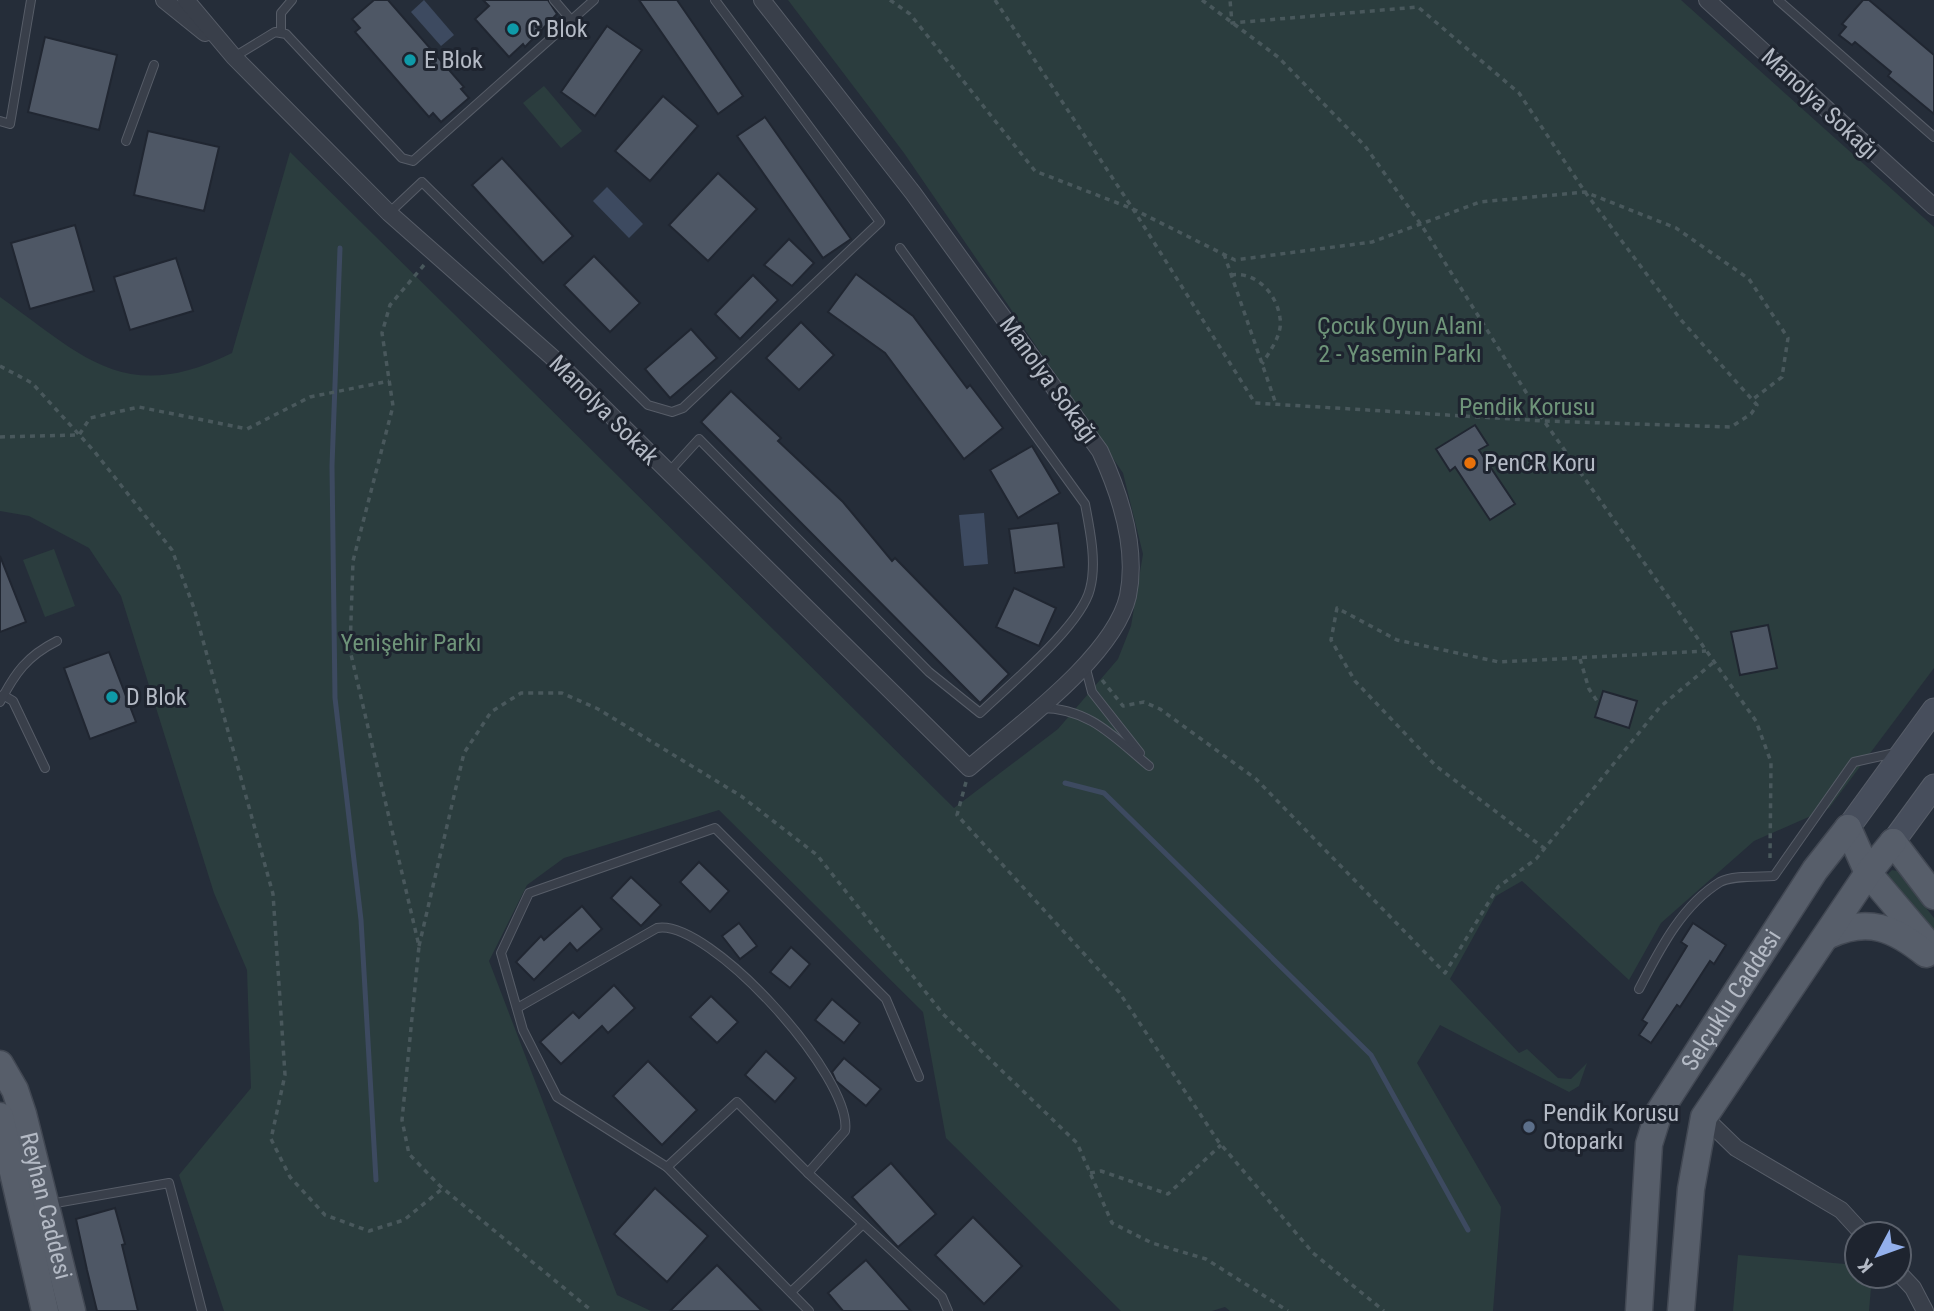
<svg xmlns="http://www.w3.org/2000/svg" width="1934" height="1311" font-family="'Roboto Condensed',sans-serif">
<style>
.green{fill:#2b3d3e}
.water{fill:#3d4a60}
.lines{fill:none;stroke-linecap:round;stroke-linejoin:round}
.stream{stroke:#3d4a60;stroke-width:5}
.building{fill:#4e5765;stroke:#202631;stroke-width:2}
.service-casing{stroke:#575d68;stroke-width:10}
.minor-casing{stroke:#575d68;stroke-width:18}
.secondary-casing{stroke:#575d68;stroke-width:25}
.primary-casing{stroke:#424853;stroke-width:29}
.path{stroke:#49585c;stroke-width:3.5;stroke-dasharray:5 5;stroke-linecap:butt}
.service{stroke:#393f4a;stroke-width:8}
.minor{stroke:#393f4a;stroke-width:16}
.secondary{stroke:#474e5c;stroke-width:23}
.primary{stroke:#575e6a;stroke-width:26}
.culture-dot{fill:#0f9aa8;stroke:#1e242f;stroke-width:2.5}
.food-dot{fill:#e8710a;stroke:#1e242f;stroke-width:2.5}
.service-dot{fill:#5c6f8a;stroke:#1e242f;stroke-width:2.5}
.labels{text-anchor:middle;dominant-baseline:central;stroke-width:6;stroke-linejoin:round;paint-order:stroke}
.poi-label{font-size:24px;fill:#b4bac5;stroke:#1e242f;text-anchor:start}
.street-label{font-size:24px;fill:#b4bac5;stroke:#1e242f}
.park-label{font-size:24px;fill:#6e9479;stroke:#1e242f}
</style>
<rect width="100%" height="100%" fill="#252d39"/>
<g class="green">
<path d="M788,0H1681L1934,227V668L1829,808L1754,841L1661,923L1629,980L1522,881L1496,896L1450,979L1519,1053L1527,1049L1558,1078L1571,1079L1587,1063L1579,1086L1569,1092L1440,1025L1417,1063L1501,1207L1493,1311H1230L1225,1307L1212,1311H1121L946,1138L923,1012L719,810L564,858L527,885L489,961L617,1295L651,1311H224L179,1175L251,1088L247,970L214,893L121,596L89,548L29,516L0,511V297C84,357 125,406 232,353L290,152L954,808L1058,729L1118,659L1131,626L1143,554L1123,473L904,153Z"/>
<path d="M544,86L582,131L561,148L523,103Z"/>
<path d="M54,549L75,606L45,617L23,560Z"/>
<path d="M1892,870L1897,871L1934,918V941L1886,876Z"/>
<path d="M1738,1255L1857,1265V1276H1872L1869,1311H1733Z"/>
</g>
<g class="water">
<path d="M424,0L454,35L441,46L411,12Z"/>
<path d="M607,187L643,224L629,238L593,201Z"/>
<path d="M984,513L988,564L964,566L959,515Z"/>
</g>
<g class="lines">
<g class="stream">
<path d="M340,248L332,466L335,698L361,920L376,1180"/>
<path d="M1065,783L1104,793L1371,1055L1468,1230"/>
</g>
</g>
<g class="building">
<path d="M374,0H388L464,87L461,89L469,98L441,122L433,113L429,117L355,32L360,28L352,19Z"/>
<path d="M483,0H548L557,14L525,47L523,44L509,57L475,19L489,6Z"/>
<path d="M639,0H677L743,96L718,114Z"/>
<path d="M1863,0H1869L1934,55V114L1888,76L1891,72L1855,42L1852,45L1839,35L1846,27L1842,24Z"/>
<path d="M607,26L642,50L595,116L561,92Z"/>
<path d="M45,37L117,55L99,130L28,112Z"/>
<path d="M663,96L698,126L650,181L615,151Z"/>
<path d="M765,117L851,239L823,258L737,136Z"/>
<path d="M148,131L219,147L204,211L134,195Z"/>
<path d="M502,158L573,236L543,263L472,185Z"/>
<path d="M718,173L757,209L708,261L669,225Z"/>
<path d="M75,225L94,291L30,309L11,243Z"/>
<path d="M789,239L814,263L792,286L764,265Z"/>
<path d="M594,256L640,303L610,332L564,285Z"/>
<path d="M176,258L193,311L130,330L114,277Z"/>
<path d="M856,274L913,316L967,388L970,385L1003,428L964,459L885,353L828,312Z"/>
<path d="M753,275L778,300L740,339L715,314Z"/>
<path d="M801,322L834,355L799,390L766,358Z"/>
<path d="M691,329L717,358L670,398L645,369Z"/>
<path d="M731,391L781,438L778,441L843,502L892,561L895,558L1009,674L980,703L701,422Z"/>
<path d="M1475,425L1488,445L1479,450L1515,504L1490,520L1455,467L1450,471L1436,449Z"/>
<path d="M1032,446L1060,493L1018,518L990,470Z"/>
<path d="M1058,523L1064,567L1015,573L1009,529Z"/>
<path d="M0,556L26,622L0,632Z"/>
<path d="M1014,588L1056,608L1039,646L996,627Z"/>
<path d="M1768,625L1777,668L1740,675L1731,632Z"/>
<path d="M109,652L136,722L90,739L64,668Z"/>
<path d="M1603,691L1637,701L1629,728L1595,717Z"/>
<path d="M699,862L729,891L710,912L680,882Z"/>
<path d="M631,877L661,905L641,926L611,898Z"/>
<path d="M582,906L602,929L577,951L570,943L534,980L516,962L541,936L544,940Z"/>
<path d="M739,923L757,946L740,959L722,936Z"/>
<path d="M1693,923L1726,945L1714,964L1710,961L1680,1007L1677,1005L1651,1043L1639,1035L1647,1023L1642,1020L1687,946L1681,942Z"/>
<path d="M791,947L810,964L790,988L770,972Z"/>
<path d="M614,985L635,1008L608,1033L602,1026L561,1064L540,1042L573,1012L579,1018Z"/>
<path d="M711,996L738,1022L717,1043L690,1017Z"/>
<path d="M832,999L860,1023L844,1043L815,1020Z"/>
<path d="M766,1051L796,1078L775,1102L745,1075Z"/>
<path d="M844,1058L881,1089L866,1106L836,1081L832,1072Z"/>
<path d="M648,1061L697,1110L662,1145L613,1096Z"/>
<path d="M891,1163L936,1214L898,1247L852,1197Z"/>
<path d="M655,1188L708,1236L667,1282L614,1234Z"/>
<path d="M115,1208L125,1244L122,1245L138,1311H97L87,1270L76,1219Z"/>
<path d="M973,1217L1022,1266L984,1304L935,1255Z"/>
<path d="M866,1260L911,1311H843L828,1293Z"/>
<path d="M717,1265L762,1311H670L684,1297Z"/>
</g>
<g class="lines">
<g class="service-casing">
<g id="service">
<path d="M554,0L572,21"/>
<path d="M1778,0L1934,137"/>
<path d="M281,32V13L292,0"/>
<path d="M234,57L275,32L286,34L402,158L413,161L594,0"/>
<path d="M0,121L10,124L31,0"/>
<path d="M126,141L154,65"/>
<path d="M389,213L422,182L648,405L672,412L683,408L880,222L715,0"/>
<path d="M668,473L699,439L929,672L980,713C1009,685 1081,626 1090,589C1097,563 1090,530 1085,504L900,248"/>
<path d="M1085,665L1092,692L1140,753"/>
<path d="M3,695L13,701L45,768"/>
<path d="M0,702C15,673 27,656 57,641"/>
<path d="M1041,708C1089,708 1114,737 1149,766"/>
<path d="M1639,989C1659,951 1681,906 1720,882C1733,875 1759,877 1774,876L1854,762L1895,753"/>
<path d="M519,1007L657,928C709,918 854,1079 845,1131L808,1173"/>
<path d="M919,1077L886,999L715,828L529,893L501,953L523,1030L557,1097L667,1167L737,1102L808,1173L942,1297L948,1311"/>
<path d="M667,1167L809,1311"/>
<path d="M50,1204L169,1183L202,1311"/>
<path d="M791,1292L863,1224"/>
</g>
</g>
<g class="minor-casing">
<g id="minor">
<path d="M164,0L205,33"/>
<path d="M186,0L234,57L389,213L552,357L969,768C1016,727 1114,657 1128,596C1138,547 1120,494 1100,451L913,193L762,0"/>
<path d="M1707,0L1934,207"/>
<path d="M1704,1117L1736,1148L1841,1210L1863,1234"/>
<path d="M1899,1273L1913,1288L1925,1311"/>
</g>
</g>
<g class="secondary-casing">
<g id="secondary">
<path d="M1848,828L1934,710"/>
<path d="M1893,842L1934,786"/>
</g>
</g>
<g class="primary-casing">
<g id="primary">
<path d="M1848,828L1868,873L1934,951"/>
<path d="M1893,842L1934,896"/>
<path d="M1829,935C1868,917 1894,928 1926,954"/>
<path id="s1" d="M0,1064L15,1090L23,1114L72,1311"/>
<path d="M0,1116L45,1311"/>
<path id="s2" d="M1639,1311L1649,1144L1659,1112L1815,870L1848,828"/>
<path d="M1681,1311L1691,1189L1704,1117L1868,873L1893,842"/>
</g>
</g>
<g class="path">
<path d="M890,0L910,14L1035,171L1133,209L1235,260L1372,242L1480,202L1585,192L1676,228L1749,279L1788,338L1782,377L1752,400"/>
<path d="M995,0L1133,209L1255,403L1544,421L1731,427L1751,414L1757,405L1681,320L1585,192L1519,93L1418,7L1232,23L1230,0"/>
<path d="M1202,0L1278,57L1365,146L1422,226L1544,421L1756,721L1771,762L1770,858"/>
<path d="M1224,254L1276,404"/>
<path d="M424,265L390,305L382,333L393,406L353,561L350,650L419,946L402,1120L409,1154L440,1186L592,1311"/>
<path d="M1231,275C1256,271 1277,294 1280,318C1283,334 1270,351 1262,364"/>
<path d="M0,366L32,383L94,451L172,550L194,608L273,894L285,1075L271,1139L290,1177L325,1215L369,1231L404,1220L442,1189"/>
<path d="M0,437L79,435L90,418L139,407L247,429L310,397L389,381"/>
<path d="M1580,659L1589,689L1599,704"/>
<path d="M1102,680L1123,706L1144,702L1160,709L1256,779L1445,973L1498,887L1536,859L1660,707L1714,662"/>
<path d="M966,782L957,815L1119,992L1218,1141L1313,1253L1384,1311"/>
<path d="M1545,849L1436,766L1355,681L1331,640L1337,608L1397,640L1499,662L1706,651"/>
<path d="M419,946L464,753L491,712L521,693H562L598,709L741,796L817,855L943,1014L1077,1143L1112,1223L1152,1243L1206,1259L1288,1311"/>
<path d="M1090,1173L1101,1171L1168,1194L1221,1145"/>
</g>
<use href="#service" class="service"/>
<use href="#minor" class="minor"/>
<use href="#secondary" class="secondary"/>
<use href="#primary" class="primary"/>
</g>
<g class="culture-dot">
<circle cx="513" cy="29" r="7"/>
<circle cx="410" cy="60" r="7"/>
<circle cx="112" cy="697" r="7"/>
</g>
<circle class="food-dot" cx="1470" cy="463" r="7"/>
<circle class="service-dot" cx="1529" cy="1127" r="7"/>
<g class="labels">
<g class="poi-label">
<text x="527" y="29">C Blok</text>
<text x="424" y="60">E Blok</text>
<text x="1484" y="463">PenCR Koru</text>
<text x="126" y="697">D Blok</text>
<text x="1543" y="1113">Pendik Korusu<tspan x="1543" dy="28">Otoparkı</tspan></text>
</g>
<g class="street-label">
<text transform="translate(1820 104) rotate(43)">Manolya Sokağı</text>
<text transform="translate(1049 380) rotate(54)">Manolya Sokağı</text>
<text transform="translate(604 410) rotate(45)">Manolya Sokak</text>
<text stroke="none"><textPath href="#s2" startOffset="334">Selçuklu Caddesi</textPath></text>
<text stroke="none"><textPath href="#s1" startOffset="150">Reyhan Caddesi</textPath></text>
</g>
<g class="park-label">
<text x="1400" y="326">Çocuk Oyun Alanı<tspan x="1400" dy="28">2 - Yasemin Parkı</tspan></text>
<text x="1527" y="407">Pendik Korusu</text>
<text x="411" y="643">Yenişehir Parkı</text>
</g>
</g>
<g transform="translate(1878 1255) rotate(229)"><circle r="33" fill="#1e242f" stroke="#5a606b" stroke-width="2"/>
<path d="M0-5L12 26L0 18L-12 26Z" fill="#93b0ec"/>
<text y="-10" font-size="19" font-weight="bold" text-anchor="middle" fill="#b4bac5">K</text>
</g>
</svg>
